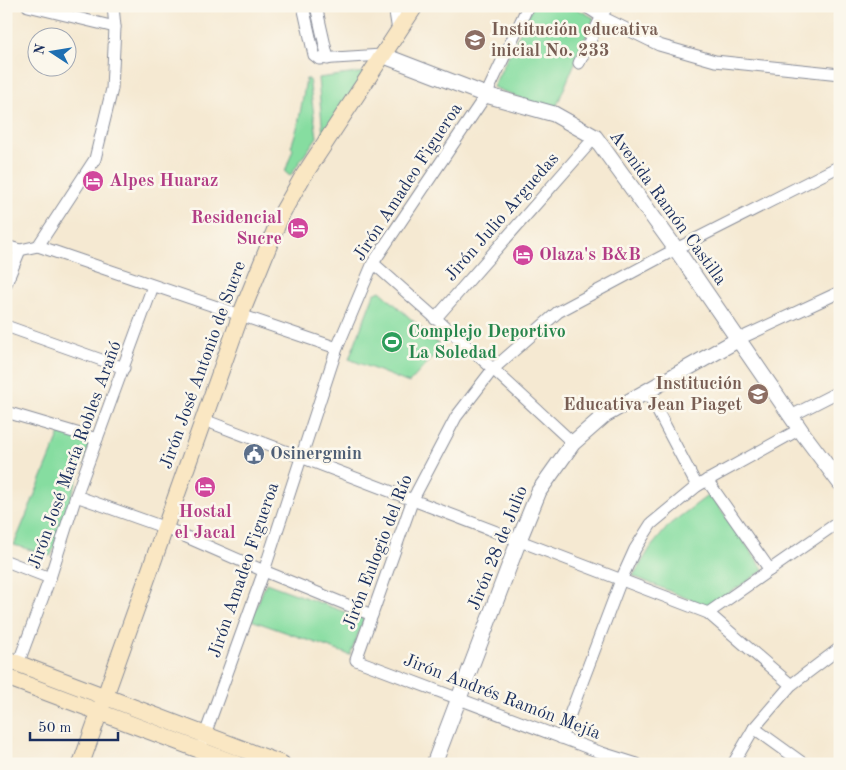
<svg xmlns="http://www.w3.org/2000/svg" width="846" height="770" font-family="'Old Standard TT',serif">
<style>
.green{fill:#86dda0;stroke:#50867f}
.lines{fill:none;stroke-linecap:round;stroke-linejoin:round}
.minor-casing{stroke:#888c98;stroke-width:13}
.tertiary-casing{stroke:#888c98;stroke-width:17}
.secondary-casing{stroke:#888c98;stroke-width:18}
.minor{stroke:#fff;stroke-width:11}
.tertiary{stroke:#fff;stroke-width:15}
.secondary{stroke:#fae7c3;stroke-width:16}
.labels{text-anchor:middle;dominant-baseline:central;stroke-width:5;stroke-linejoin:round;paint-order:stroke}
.education-label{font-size:18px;font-weight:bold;fill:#785e54;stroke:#fbf7ec;text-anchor:start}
.hotel-label{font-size:18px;font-weight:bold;fill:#b23c85;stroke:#fbf7ec;text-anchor:start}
.street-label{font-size:18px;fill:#1b2f5e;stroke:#fbf7ec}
.leisure-label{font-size:18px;font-weight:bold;fill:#27864d;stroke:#fbf7ec;text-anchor:start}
.service-label{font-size:18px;font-weight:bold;fill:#4e5e75;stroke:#fbf7ec;text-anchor:start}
</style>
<rect width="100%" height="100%" fill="#fbf7ec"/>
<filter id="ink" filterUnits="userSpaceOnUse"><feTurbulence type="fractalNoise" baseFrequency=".02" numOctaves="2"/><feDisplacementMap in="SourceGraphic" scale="10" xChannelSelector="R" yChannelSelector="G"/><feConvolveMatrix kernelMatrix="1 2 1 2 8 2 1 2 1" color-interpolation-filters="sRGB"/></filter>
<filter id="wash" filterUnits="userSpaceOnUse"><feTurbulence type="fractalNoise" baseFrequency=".0096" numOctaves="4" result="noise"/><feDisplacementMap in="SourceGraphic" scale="20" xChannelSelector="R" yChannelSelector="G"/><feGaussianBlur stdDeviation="1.12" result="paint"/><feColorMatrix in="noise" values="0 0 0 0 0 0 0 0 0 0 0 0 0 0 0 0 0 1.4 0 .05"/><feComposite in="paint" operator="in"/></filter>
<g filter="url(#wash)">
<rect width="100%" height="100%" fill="#f5e9d2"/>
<g class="green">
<path d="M533,6H572L594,18L554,112L493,87Z"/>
<path d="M365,72L323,135L318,78Z"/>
<path d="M306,79H309L317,137L290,176L285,172L293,149L291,147L298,125Z"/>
<path d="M380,291L442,347L409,383L349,359L374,294Z"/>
<path d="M61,431L91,439L51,556L14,545Z"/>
<path d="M710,494L764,570L708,607L633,576L651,547L670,524Z"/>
<path d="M266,583L364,619L350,655L251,620Z"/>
</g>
</g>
<g filter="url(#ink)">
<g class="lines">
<g class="minor-casing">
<g id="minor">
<path d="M28,6L115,27"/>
<path d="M303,6L314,55L319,59L382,55"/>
<path d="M316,6L328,59"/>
<path d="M394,6L398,31"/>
<path d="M585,6L602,17L659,45L715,61L840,74"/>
<path d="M579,63L607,6"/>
<path d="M6,246L20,250L38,246L337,348"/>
<path d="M38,246L95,159L112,89L115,27L113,6"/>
<path d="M373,263L493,369L573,443"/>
<path d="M6,284L20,250"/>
<path d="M435,319L595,137"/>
<path d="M6,326L124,368"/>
<path d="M739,339L840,292"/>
<path d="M647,391L697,486"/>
<path d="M6,412L97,439"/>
<path d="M791,416L840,391"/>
<path d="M204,420L708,613L791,685"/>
<path d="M707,480L770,570"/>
<path d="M76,496L166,528L264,571L372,615"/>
<path d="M6,561L50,578"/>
<path d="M708,613L840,521"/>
<path d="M18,664L50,578L76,496L153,286"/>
<path d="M754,728L804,764"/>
<path d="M561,738L621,580L635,549L651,524L697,486L800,429"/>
<path d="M203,740L264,571L337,348L373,263L486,95L528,6"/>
<path d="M637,764L602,753L356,660L413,499L456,417L493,369L558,312L676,249L840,166"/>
<path d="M733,764L754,728L791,685L840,648"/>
</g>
</g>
<g class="tertiary-casing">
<g id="tertiary">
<path d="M382,55L486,95L554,114L595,137L676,249L804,435L840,483"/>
<path d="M434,764L519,540L539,491L573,443L605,415L739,339"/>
</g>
</g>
<g class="secondary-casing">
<g id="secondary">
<path d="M6,659L282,764"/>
<path d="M6,677L237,764"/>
<path d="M81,764L241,314L282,213L302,178L415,6"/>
</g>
</g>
<use href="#minor" class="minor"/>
<use href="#tertiary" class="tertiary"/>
<use href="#secondary" class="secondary"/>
</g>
</g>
<defs>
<g id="school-disc" transform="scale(1.125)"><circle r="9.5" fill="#8d6e63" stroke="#fbf7ec"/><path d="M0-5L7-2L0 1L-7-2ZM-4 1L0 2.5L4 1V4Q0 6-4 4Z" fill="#fff"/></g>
<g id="hotel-disc" transform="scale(1.125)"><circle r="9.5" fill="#d1479c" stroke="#fbf7ec"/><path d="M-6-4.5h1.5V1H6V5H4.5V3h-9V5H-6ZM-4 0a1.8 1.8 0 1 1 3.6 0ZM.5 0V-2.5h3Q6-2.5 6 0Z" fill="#fff"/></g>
<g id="stadium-disc" transform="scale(1.125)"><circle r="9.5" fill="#2e9e5b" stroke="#fbf7ec"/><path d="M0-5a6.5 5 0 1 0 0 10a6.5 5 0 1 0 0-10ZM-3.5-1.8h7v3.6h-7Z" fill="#fff"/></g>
<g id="civic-disc" transform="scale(1.125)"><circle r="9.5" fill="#5c6f8a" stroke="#fbf7ec"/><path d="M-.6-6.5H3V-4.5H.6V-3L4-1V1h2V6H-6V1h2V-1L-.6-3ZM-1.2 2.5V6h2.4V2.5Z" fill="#fff"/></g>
</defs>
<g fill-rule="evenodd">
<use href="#school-disc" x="475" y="40"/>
<use href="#hotel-disc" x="93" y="181"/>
<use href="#hotel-disc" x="298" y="228"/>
<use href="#hotel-disc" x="523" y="255"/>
<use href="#stadium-disc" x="392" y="342"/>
<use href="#school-disc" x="758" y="394"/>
<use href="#civic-disc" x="254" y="454"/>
<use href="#hotel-disc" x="205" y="487"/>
</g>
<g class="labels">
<g class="education-label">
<text x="491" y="30">Institución educativa<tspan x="491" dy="21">inicial No. 233</tspan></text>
<text x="742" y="384" text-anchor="end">Institución<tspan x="742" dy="21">Educativa Jean Piaget</tspan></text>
</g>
<g class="hotel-label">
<text x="109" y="181">Alpes Huaraz</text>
<text x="282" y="218" text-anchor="end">Residencial<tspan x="282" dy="21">Sucre</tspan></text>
<text x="539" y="255">Olaza's B&amp;B</text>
<text x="205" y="512" text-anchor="middle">Hostal<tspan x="205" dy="21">el Jacal</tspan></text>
</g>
<g class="street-label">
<text transform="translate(408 182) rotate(-57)">Jirón Amadeo Figueroa</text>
<text transform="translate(668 208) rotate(54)">Avenida Ramón Castilla</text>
<text transform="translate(502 217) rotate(-49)">Jirón Julio Arguedas</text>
<text transform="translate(203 365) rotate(-70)">Jirón José Antonio de Sucre</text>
<text transform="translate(75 455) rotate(-70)">Jirón José María Robles Arañó</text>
<text transform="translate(498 548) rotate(-68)">Jirón 28 de Julio</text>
<text transform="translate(378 552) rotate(-69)">Jirón Eulogio del Río</text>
<text transform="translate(244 570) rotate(-71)">Jirón Amadeo Figueroa</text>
<text transform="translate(502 697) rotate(21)">Jirón Andrés Ramón Mejía</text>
</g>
<g class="leisure-label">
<text x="408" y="332">Complejo Deportivo<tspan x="408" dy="21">La Soledad</tspan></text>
</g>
<g class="service-label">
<text x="270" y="454">Osinergmin</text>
</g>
</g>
<rect width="846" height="770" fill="none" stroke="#fbf7ec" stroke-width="25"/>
<g transform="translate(52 52) rotate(282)"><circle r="24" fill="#fbf7ec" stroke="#a1a7b3"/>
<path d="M0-4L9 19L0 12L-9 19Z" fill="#1f6fb2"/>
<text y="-8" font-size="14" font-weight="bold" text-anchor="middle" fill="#1b2f5e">N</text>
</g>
<path d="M30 732v8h88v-8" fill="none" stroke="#1b2f5e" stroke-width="2.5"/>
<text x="38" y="732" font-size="15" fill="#1b2f5e" stroke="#fbf7ec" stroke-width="4" paint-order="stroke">50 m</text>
</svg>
